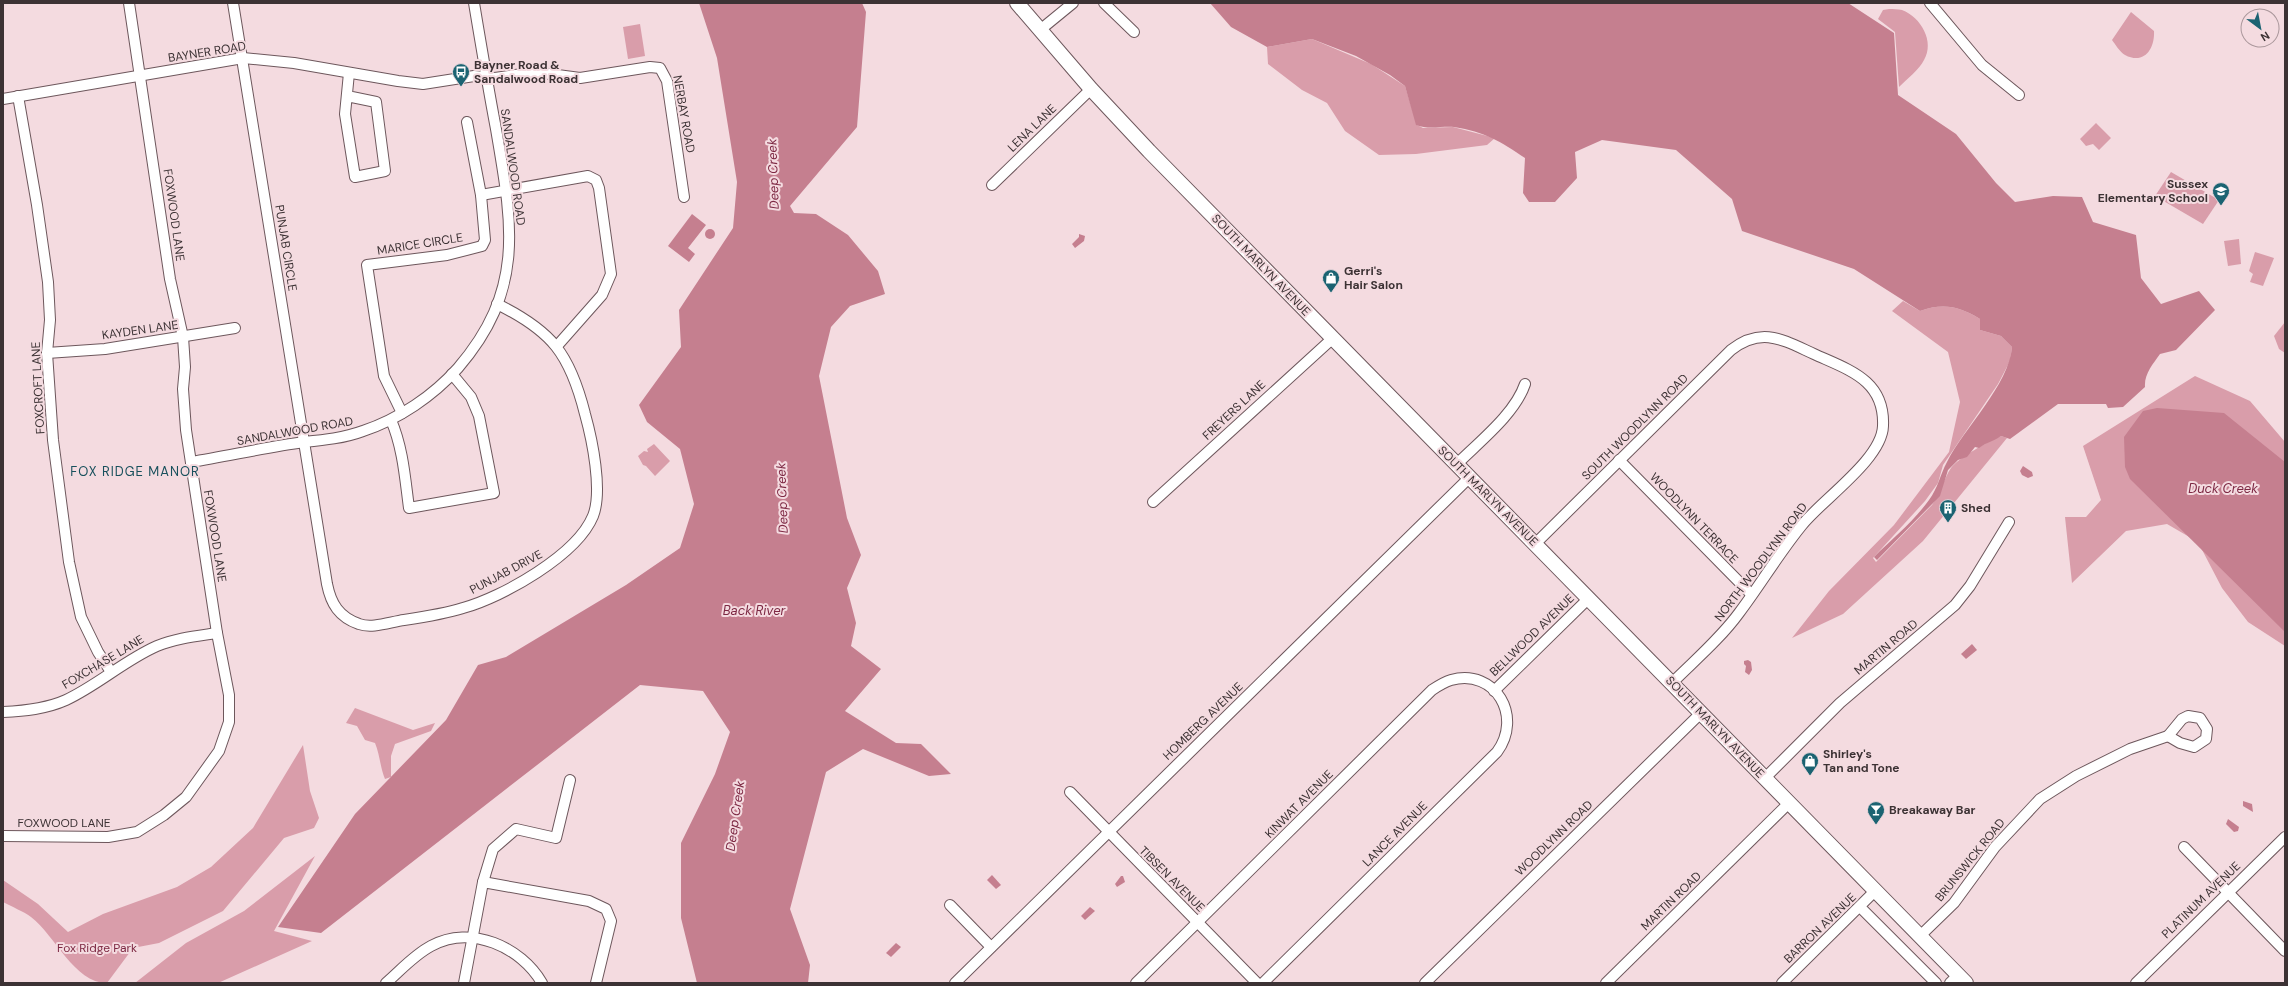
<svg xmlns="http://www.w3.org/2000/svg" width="2288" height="986" font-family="'DM Sans',sans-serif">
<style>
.green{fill:#d99daa}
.water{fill:#c57f8f}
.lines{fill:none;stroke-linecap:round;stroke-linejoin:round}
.street-casing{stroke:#6d575c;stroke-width:12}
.secondary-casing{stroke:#6d575c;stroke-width:16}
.street{stroke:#fff;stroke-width:10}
.secondary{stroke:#fff;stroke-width:14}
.labels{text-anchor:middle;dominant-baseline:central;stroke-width:4;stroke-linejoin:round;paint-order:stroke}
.street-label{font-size:12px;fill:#3c3234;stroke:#f4dbe0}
.poi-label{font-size:12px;font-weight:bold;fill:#3c3234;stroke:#f4dbe0;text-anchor:start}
.park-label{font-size:12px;fill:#7c2842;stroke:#f4dbe0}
.water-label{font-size:13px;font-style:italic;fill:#7d2843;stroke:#f4dbe0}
.neighbourhood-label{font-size:13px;letter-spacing:1px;fill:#18505c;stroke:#f4dbe0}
</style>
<rect width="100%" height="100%" fill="#f4dbe0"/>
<g class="green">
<path d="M1889,9C1893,9 1898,9 1902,10C1921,17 1935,42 1924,60C1919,70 1907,79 1899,87L1895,32L1878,19L1883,10Z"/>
<path d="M2131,12L2154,31C2155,49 2144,65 2125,55C2120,52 2115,44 2112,40Z"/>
<path d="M640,24L645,56L628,59L623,27Z"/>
<path d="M1312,39L1371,64L1405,86L1417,125L1423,128L1453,127L1495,138L1487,145L1416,154L1379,155L1345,131L1327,103L1302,90L1268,64L1267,47Z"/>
<path d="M2096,123L2111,138L2099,150L2093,144L2086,146L2080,139Z"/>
<path d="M2171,172L2219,200L2203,224L2155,196Z"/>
<path d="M2239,239L2241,264L2228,266L2224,241Z"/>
<path d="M2255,252L2274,258L2263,286L2250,282L2253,274L2249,271Z"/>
<path d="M1903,301L1920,311C1943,303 1959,306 1980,319V330L2001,336L2012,347L2010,361L1998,384L1943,465L1938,483L1925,501L1873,558L1876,562L1932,505C1941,493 1943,480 1951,468C1957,459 1990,440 2001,436L2007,438L1923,541L1843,614L1792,638L1829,591L1894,525L1949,452L1960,402L1948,352L1892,311Z"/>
<path d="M2285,322V353L2279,349L2274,336Z"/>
<path d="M2195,376L2250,401L2285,442V646L2248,622L2222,588L2198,542L2167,524L2126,531L2072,583L2065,517H2086L2101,500L2083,446Z"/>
<path d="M654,444L670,461L655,476L646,466L643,465L638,456L644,451L648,452L647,449Z"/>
<path d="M355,708L413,730L435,723L431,731L395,744L391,756V777L385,779C380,767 380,755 375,743L365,740L357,726L346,723Z"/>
<path d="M303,745L310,791L319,818L314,828L284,838L223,911L159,943L133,948L107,983C74,983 55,935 31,917C23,911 12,907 3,902V880L38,904L68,932L103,914L177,887L211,867L253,828Z"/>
<path d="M315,856L274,931L312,941L218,983H135L186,943L244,911Z"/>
</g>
<g class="water">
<path d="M699,3H862L866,12L857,127L790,206L794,213L816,214L848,235L878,271L885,294L850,306L831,327L819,376L847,518L861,555L847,588L856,623L851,646L881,669L845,711L896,743L921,744L951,774L929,776L863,749L826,772L790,909L810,965L808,983H697L681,918V843L715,774L730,732L703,691L640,685L321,933L278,927L355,814L446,720L478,665L506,657L626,585L680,548L694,504L680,449L647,422L639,405L681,347L679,310L733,228L737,182L717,58Z"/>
<path d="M1210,3H1848L1894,33L1898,95L1956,134L1996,183L2015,202L2053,196L2082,197L2093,222L2136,235L2141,278L2161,304L2199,291L2215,310L2176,350L2160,354C2153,364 2144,374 2145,387L2123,407L2108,408L2106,404H2058L2010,439L2001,436C1994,441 1987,442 1979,448L1975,447L1967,457L1958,460L1948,470L1940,496L1877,560L1874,557C1892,539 1914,521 1929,500C1938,488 1940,475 1947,462C1964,428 2009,385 2012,347L2001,336L1980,330V319C1959,306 1943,303 1920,311L1854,269L1742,231L1732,199L1676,150L1602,140L1575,152L1577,178L1555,202H1529L1523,193L1525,158C1500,141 1485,132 1454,127C1441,126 1429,130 1416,125L1405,86L1390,75L1356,56L1312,39L1267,47L1231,27Z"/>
<path d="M692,214L706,225L688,248L695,254L689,262L668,246Z"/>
<circle cx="710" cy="234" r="5"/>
<path d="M1079,234L1085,236L1084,241L1075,248L1072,244L1079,237Z"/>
<path d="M2157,408L2224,413L2285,462V632L2130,479L2125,467L2124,437L2143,411Z"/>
<path d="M2023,466L2032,472L2033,476L2028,478L2022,475L2020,471Z"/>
<path d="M1972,644L1977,650L1966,659L1961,654Z"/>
<path d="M1748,660L1751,662L1752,670L1749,675L1745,672L1746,666L1744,664V661Z"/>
<path d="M2243,801L2252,804L2253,812L2243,806Z"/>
<path d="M2228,819L2239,827L2238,831L2234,832L2226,824Z"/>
<path d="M992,875L1001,885L996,889L987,880Z"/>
<path d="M1121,876H1123L1125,882L1117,887L1115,884Z"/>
<path d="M1090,907L1095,911L1085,920L1081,916Z"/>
<path d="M896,943L901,947L891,957L886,953Z"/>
</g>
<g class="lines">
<g class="street-casing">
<g id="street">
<path d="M233,3L327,584C331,604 339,617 359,624C372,629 390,622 404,620C424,617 444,614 463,608C503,597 577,555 593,516C603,491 592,439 585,414C570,354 552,331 497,304"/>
<path d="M1104,3L1134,32"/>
<path d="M1930,3L1982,65L2019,95"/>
<path d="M1040,30L1073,3"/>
<path d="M18,96L37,205L48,282L50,320L47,353L53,440L69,562L81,617L98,652L111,672"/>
<path d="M347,96L376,102L385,171L355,177L345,114L349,73"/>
<path d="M3,99L243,58L294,63L398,81L423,84L474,76L495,78L535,72L580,78L650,67L660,68L667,81L684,197"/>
<path d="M992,185L1091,89"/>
<path d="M481,195L588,176L596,180L599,188L611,274L602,295L557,346"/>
<path d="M47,353L105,349L235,328"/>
<path d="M402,413L384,376L367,265L447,255L482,246L485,240L481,195L467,122"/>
<path d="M391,420C403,448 405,478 409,508L494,493L479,416L471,397L452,374"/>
<path d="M1619,460L1751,594"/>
<path d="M191,462C228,456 267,447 304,442C324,440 344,438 363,431C399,419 433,396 458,368C526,289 512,223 496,129C488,87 481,45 474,3"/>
<path d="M1457,464C1479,442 1515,414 1525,384"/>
<path d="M1153,502L1333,338"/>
<path d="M1535,544L1731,350C1762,326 1783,340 1814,354C1849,370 1885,380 1883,426C1882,459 1823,499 1802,525C1779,553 1761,584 1739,613C1720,639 1695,660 1672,683"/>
<path d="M1494,691L1588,599"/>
<path d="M3,712C24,711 46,709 66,700C98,685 125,660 157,646C176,638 197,636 217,633"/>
<path d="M2188,716L2200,718L2207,729L2206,739L2194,747L2180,743L2168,736L2182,719Z"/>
<path d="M1765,778L1840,703L1955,605L1970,586L2009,522"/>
<path d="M1070,792L1257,983"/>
<path d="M3,836L108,837L137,832L164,815L186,797L219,751L229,722V695L217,633L186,430L183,389L185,367L183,337L170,279L129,3"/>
<path d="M2184,847L2285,951"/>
<path d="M483,882L493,849L516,829L556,838L570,780"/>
<path d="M950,905L991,947"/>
<path d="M1860,907L1936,983"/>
<path d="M1920,936L1954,903L1995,847L2040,799L2076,776L2130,749L2168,736"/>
<path d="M386,983C401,970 414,955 431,946C471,924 521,947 542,983"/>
<path d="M464,983L483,882L589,901L606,909L611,921L596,983"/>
<path d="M955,983L1470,477"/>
<path d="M1136,983L1432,690C1438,686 1444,682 1451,680C1496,668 1523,717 1497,752L1263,983"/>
<path d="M1425,983L1701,713"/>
<path d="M1606,983L1789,803"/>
<path d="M1782,983L1875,891"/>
<path d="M1950,983L1958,975"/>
<path d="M2136,983L2285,837"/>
</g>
</g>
<g class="secondary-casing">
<path id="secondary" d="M1017,3L1091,89L1149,151L1966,983"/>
</g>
<use href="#street" class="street"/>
<use href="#secondary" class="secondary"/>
</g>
<defs>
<g id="bus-pin" transform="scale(0.9)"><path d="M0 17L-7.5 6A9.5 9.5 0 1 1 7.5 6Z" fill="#1b6372" stroke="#f4dbe0"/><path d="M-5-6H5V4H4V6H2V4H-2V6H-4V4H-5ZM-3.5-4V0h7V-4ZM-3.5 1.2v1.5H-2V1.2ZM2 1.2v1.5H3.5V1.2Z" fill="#fff"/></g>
<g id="school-pin" transform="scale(0.9)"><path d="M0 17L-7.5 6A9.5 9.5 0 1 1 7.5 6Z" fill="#1b6372" stroke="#f4dbe0"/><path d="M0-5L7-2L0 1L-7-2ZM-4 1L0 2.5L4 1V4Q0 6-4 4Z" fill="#fff"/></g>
<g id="shop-pin" transform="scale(0.9)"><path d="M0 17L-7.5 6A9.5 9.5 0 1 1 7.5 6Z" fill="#1b6372" stroke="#f4dbe0"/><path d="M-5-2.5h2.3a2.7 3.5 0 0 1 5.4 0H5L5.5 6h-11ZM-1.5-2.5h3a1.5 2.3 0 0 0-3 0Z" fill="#fff"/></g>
<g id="building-pin" transform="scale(0.9)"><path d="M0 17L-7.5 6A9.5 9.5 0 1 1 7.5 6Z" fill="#1b6372" stroke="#f4dbe0"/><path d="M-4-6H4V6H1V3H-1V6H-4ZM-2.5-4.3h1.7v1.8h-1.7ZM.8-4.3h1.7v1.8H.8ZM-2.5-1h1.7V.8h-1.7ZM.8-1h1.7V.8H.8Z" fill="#fff"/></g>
<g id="bar-pin" transform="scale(0.9)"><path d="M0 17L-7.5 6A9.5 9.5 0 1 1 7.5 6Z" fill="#1b6372" stroke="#f4dbe0"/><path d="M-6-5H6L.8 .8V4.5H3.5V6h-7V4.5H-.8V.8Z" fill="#fff"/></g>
</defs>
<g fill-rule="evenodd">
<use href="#bus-pin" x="461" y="72"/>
<use href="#school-pin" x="2221" y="191"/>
<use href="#shop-pin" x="1331" y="278"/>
<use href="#building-pin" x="1948" y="508"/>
<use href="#shop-pin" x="1810" y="761"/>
<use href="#bar-pin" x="1876" y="810"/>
</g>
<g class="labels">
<g class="street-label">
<text transform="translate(207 52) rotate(-9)">BAYNER ROAD</text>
<text transform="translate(684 114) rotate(80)">NERBAY ROAD</text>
<text transform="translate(1032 128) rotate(-44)">LENA LANE</text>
<text transform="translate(513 167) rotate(82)">SANDALWOOD ROAD</text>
<text transform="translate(174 215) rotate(82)">FOXWOOD LANE</text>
<text transform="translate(420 244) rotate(-9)">MARICE CIRCLE</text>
<text transform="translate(286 248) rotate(81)">PUNJAB CIRCLE</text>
<text transform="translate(1261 265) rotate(46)">SOUTH MARLYN AVENUE</text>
<text transform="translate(140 330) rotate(-8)">KAYDEN LANE</text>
<text transform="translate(38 388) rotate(-93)">FOXCROFT LANE</text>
<text transform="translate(1234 410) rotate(-43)">FREYERS LANE</text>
<text transform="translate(1635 427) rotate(-45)">SOUTH WOODLYNN ROAD</text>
<text transform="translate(295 431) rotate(-10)">SANDALWOOD ROAD</text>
<text transform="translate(1488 496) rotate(45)">SOUTH MARLYN AVENUE</text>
<text transform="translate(1694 518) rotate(46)">WOODLYNN TERRACE</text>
<text transform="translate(215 536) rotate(81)">FOXWOOD LANE</text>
<text transform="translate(1761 562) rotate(-53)">NORTH WOODLYNN ROAD</text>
<text transform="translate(506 572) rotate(-28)">PUNJAB DRIVE</text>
<text transform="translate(1532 635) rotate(-44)">BELLWOOD AVENUE</text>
<text transform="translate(1886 647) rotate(-40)">MARTIN ROAD</text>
<text transform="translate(103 662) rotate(-31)">FOXCHASE LANE</text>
<text transform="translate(1203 721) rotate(-44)">HOMBERG AVENUE</text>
<text transform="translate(1715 727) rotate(46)">SOUTH MARLYN AVENUE</text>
<text transform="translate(1299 804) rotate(-45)">KINWAT AVENUE</text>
<text x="64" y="823">FOXWOOD LANE</text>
<text transform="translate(1395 834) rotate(-45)">LANCE AVENUE</text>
<text transform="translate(1554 838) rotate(-44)">WOODLYNN ROAD</text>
<text transform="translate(1970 860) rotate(-51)">BRUNSWICK ROAD</text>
<text transform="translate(1172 879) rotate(45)">TIBSEN AVENUE</text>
<text transform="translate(2201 900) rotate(-44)">PLATINUM AVENUE</text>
<text transform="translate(1671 901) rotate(-44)">MARTIN ROAD</text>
<text transform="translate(1820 928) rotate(-44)">BARRON AVENUE</text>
</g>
<g class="poi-label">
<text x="474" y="65">Bayner Road &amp;<tspan x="474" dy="14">Sandalwood Road</tspan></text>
<text x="2208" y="184" text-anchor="end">Sussex<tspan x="2208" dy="14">Elementary School</tspan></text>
<text x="1344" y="271">Gerri's<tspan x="1344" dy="14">Hair Salon</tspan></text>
<text x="1961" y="508">Shed</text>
<text x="1823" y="754">Shirley's<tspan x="1823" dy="14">Tan and Tone</tspan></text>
<text x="1889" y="810">Breakaway Bar</text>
</g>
<g class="park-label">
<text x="97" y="948">Fox Ridge Park</text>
</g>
<g class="water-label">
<text transform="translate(773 174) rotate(-92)">Deep Creek</text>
<text x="2223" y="488">Duck Creek</text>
<text transform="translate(782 498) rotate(-92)">Deep Creek</text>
<text x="754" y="610">Back River</text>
<text transform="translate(735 816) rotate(-82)">Deep Creek</text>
</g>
<g class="neighbourhood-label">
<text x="135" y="471">FOX RIDGE MANOR</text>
</g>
</g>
<rect width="2288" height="986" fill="none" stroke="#3c3234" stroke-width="8"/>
<g transform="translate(2260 28) rotate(148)"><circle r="19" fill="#f4dbe0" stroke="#aa979b"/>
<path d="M0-3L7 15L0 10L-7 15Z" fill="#1b6372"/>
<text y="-6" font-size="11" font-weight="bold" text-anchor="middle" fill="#3c3234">N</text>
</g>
</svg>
